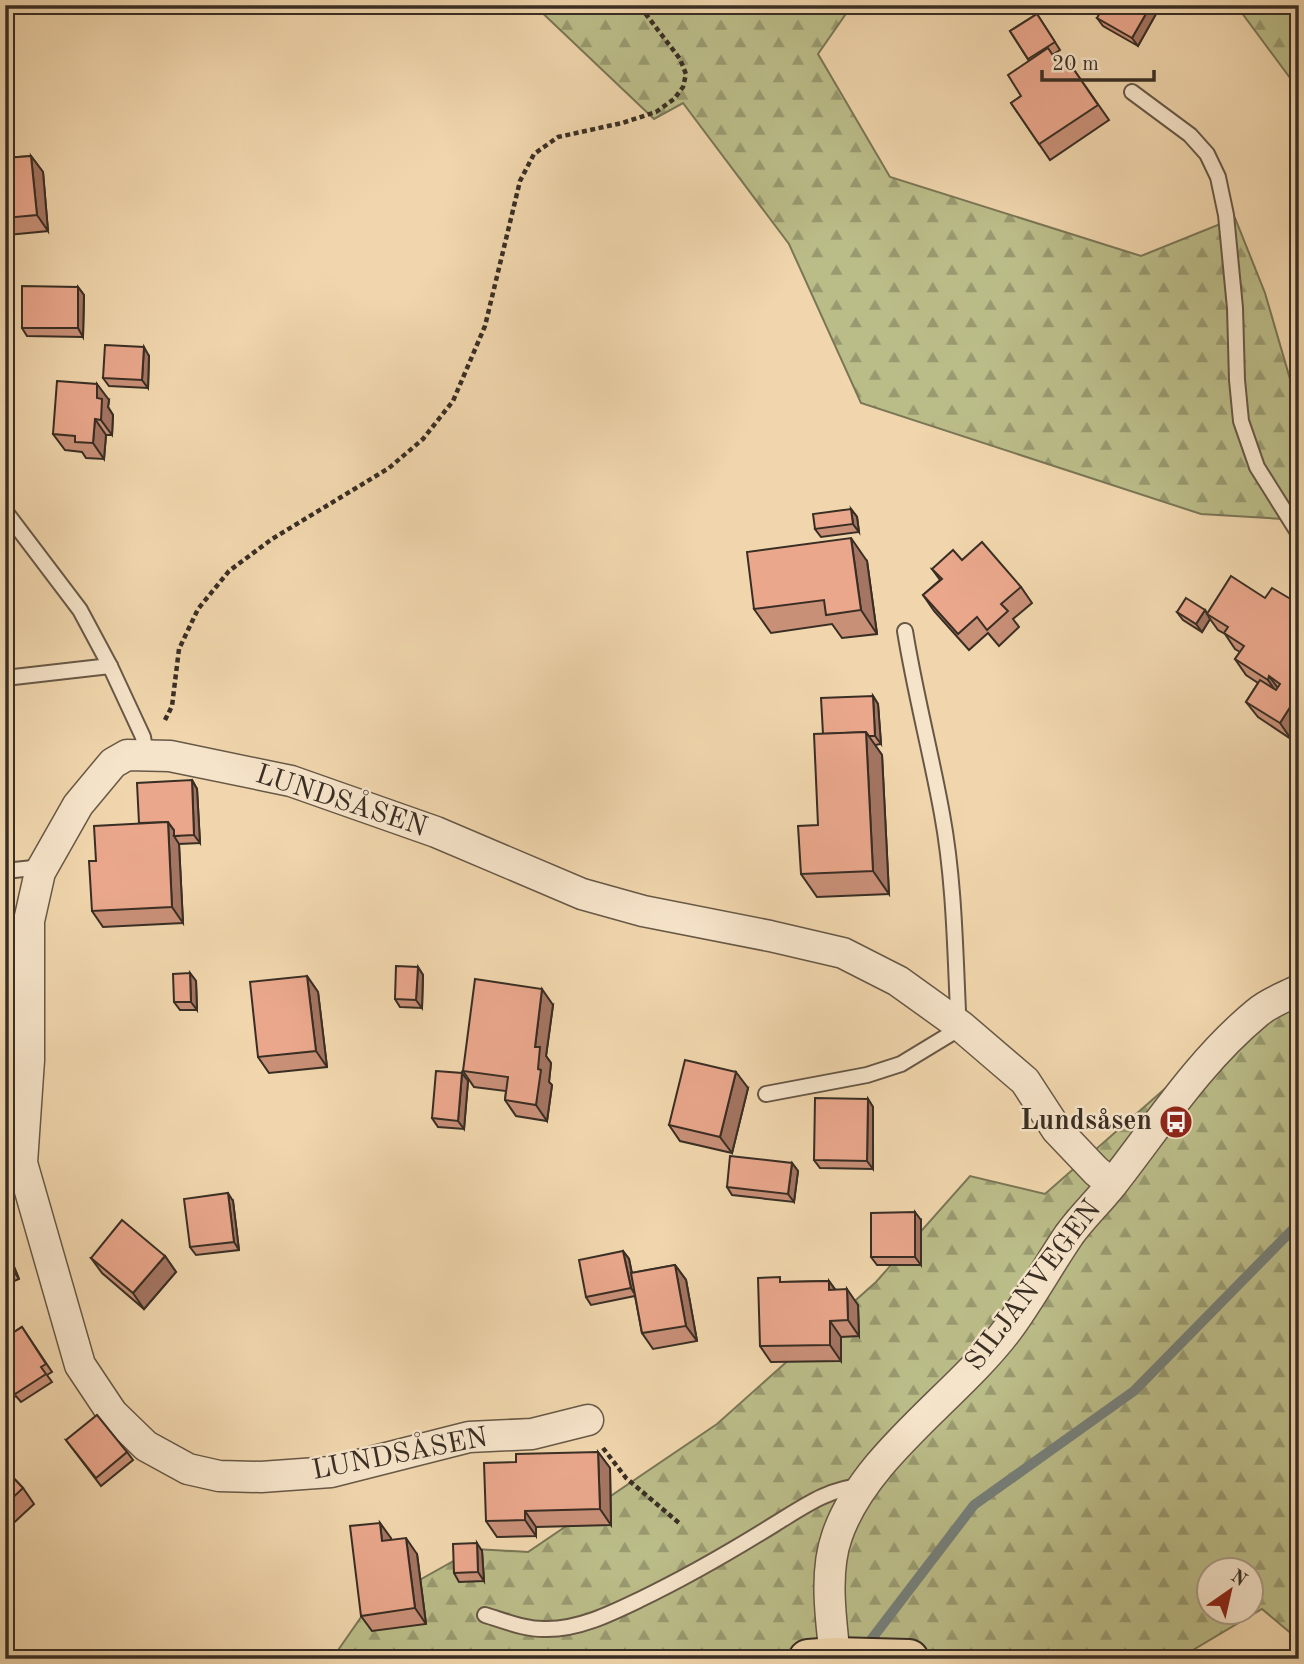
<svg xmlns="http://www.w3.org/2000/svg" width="1304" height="1664" font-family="'Old Standard TT',serif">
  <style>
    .forest { fill: url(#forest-firs); stroke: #7a7656; stroke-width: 2; fill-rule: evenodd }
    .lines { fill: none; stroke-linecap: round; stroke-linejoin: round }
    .stream { stroke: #76807b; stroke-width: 10 }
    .lane-casing { stroke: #675846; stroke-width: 18 }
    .street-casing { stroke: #675846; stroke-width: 33 }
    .primary-casing { stroke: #392e24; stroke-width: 42 }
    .path { stroke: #392e24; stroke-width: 4.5; stroke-dasharray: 5 3.5; stroke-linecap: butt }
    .lane { stroke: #f6e4ca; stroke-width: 14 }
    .street { stroke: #f6e4ca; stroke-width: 30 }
    .primary { stroke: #f1d6ad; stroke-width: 38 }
    .wall { fill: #c99078; stroke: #392e24; stroke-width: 2 }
    .shaded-wall { fill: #a47562; stroke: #392e24; stroke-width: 2 }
    .building { fill: #eaa78c; stroke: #392e24; stroke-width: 2 }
    .labels { text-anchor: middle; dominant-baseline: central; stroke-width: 5; stroke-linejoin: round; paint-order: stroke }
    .street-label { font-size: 28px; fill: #392e24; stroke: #f6e4ca }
    .poi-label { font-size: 28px; font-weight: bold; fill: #392e24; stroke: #f6e4ca; text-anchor: end }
  </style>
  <defs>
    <pattern id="forest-firs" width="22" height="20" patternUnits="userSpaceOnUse" patternTransform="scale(1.75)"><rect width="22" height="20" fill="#bbbd89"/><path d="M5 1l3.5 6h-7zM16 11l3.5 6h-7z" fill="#999a70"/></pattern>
  </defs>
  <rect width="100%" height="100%" fill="#f1d6ad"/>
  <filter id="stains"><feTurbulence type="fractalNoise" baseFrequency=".00286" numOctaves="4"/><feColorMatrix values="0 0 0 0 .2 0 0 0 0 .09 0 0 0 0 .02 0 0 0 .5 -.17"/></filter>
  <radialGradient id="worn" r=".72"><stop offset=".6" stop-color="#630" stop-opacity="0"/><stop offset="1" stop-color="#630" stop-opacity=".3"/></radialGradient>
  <g class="forest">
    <polygon points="534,5 852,5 818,54 890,177 1141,256 1235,218 1265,293 1299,410 1299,520 1201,514 861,403 789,244 683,103 654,119"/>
    <polygon points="1236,5 1299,5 1299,90"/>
    <path d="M1299 983V1640L1262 1609 1183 1656 1181 1659H325L334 1656 366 1610 475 1549 528 1552 717 1424 876 1282 970 1176 1045 1194 1217 1043ZM1210 1570H1252V1612H1210Z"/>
  </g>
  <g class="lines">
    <polyline class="stream" points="864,1649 974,1505 1134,1391 1299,1223"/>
    <defs>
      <g id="lane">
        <polyline points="1132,92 1190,135 1207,154 1218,177 1226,215 1235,308 1237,380 1241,421 1257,467 1299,534"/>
        <polyline points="5,511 80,610 110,666 143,737 146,755"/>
        <path d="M905 631C915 693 931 753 942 814 954 879 955 946 958 1011L953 1020"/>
        <polyline points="5,678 110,666"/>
        <polyline points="5,871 33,868 40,872"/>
        <polyline points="766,1094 867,1075 901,1064 962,1027"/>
        <path d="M485 1615C505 1621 526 1630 547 1629 579 1629 610 1614 639 1600 687 1577 730 1552 775 1524 803 1507 829 1488 862 1486"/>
      </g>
      <g id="street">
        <polyline points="588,1420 532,1434 469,1437 331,1472 261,1477 219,1476 188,1469 146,1446 112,1413 80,1365 22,1163 29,1060 29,921 40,872 78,805 113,763 127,755 170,756 291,781 436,832 582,894 643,911 770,936 843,953 898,981 962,1027 1025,1081 1057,1130 1096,1171 1112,1184"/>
        <path d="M835 1657C831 1620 824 1572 837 1536 864 1456 958 1396 1008 1329 1030 1299 1048 1266 1069 1235 1082 1217 1099 1201 1113 1183 1159 1124 1199 1061 1257 1013 1268 1003 1285 997 1299 990"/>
      </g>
      <polyline id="primary" points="808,1659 835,1657 909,1659"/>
    </defs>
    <use href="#lane" class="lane-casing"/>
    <use href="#street" class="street-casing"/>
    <use href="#primary" class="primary-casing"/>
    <g class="path">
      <polyline points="165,720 172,706 179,649 198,609 229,571 272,539 389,468 423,439 453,401 485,326 520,181 534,154 558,137 622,123 656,112 674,99 683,87 686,74 680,59 639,5"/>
      <polyline points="603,1448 626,1478 679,1523"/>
    </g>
    <use href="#lane" class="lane"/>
    <use href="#street" class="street"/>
    <use href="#primary" class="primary"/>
  </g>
  <g class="wall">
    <polygon points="1161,5 1138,46 1103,26 1097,18"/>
    <polygon points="1037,14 1060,50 1052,55 1062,69 1070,64 1109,120 1050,160 1011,103 1021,96 1029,61 1010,31"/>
    <polygon points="31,156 43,172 48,231 8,235 5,230 5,158"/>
    <polygon points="78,287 84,295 83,337 27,336 22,328"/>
    <polygon points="149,356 148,388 109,386 103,378"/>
    <polygon points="109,400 108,407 113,415 112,435 106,435 104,459 86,458 82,452 65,450 53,434"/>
    <polygon points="851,509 857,517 859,532 821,537 815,529"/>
    <polygon points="867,561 877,634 842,638 832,624 771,633 754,609"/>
    <polygon points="932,569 1021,587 1032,603 1013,619 1019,627 999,646 988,633 969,650 934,611 923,595 940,580"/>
    <polygon points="1265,598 1291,739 1258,717 1246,702 1258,683 1246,675 1235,659 1240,652 1235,649 1225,634 1218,630 1210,619 1202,632 1183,620 1177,612 1205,610 1207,613"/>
    <polygon points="873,696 878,704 881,744 875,745 882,755 889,894 817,897 801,874 818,825 823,734"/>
    <polygon points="192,780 197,789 200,843 179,844 183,923 103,927 92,911 96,861 139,823"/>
    <polygon points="418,967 423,975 422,1008 400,1007 395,999"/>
    <polygon points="190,973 196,981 197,1010 180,1010 174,1002"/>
    <polygon points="307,976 318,992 327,1067 269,1073 258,1057"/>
    <polygon points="553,1005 546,1056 551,1063 549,1082 552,1085 547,1121 516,1116 505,1100 506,1091 474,1087 463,1071"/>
    <polygon points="468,1081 464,1129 438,1127 432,1118"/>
    <polygon points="748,1088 732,1153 680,1141 669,1125"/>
    <polygon points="868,1099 873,1107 873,1169 820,1168 814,1160"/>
    <polygon points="792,1163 798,1171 794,1202 732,1195 727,1187"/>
    <polygon points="233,1201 239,1250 196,1255 190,1247"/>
    <polygon points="921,1220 921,1265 877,1265 871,1257"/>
    <polygon points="5,1251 10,1257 19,1279 5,1285"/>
    <polygon points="623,1251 629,1259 632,1273 675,1265 686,1280 697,1341 653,1349 642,1333 635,1296 591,1305 586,1297"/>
    <polygon points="165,1256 176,1272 144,1309 102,1273 91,1258"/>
    <polygon points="829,1281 835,1289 858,1305 859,1336 841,1337 841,1361 771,1362 760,1346 783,1282"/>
    <polygon points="22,1327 52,1372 47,1375 52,1382 21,1402 16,1396 9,1401 5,1396 5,1338"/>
    <polygon points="66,1440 127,1452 133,1460 101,1486"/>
    <polygon points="598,1452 610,1468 611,1525 536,1527 536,1536 497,1537 486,1521 516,1462"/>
    <polygon points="5,1469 23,1488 34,1504 5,1531"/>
    <polygon points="380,1523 391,1540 417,1554 426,1624 372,1631 361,1616"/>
    <polygon points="482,1551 484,1581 459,1582 454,1573"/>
  </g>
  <g class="shaded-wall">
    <polygon points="1151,5 1161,5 1138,46 1132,38"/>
    <polygon points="31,156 43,172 48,231 37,215"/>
    <polygon points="78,287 84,295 83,337 78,328"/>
    <polygon points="144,347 149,356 148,388 142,380"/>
    <polygon points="97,384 109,400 108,407 113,415 112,435 101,420 97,398"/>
    <polygon points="95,419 106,435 104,459 93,443"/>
    <polygon points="851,509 857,517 859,532 853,524"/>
    <polygon points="851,538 867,561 877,634 861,610"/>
    <polygon points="1205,610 1210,619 1202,632 1196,624"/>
    <polygon points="1269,676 1281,692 1279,696 1268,680"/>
    <polygon points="1299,693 1299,727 1291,739 1280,723"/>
    <polygon points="873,696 878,704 881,744 875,736"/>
    <polygon points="866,732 882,755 889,894 873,871"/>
    <polygon points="192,780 197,789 200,843 194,835"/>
    <polygon points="168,822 178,836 174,836 179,844 183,923 172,907"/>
    <polygon points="418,967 423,975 422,1008 416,1000"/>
    <polygon points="190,973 196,981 197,1010 191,1002"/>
    <polygon points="307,976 318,992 327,1067 316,1051"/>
    <polygon points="542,989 553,1005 546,1056 551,1063 549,1082 552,1085 547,1121 536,1105 538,1069 535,1047"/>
    <polygon points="736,1072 748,1088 732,1153 720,1137"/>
    <polygon points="462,1073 468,1081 464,1129 458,1121"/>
    <polygon points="868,1099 873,1107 873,1169 867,1161"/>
    <polygon points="792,1163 798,1171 794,1202 788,1194"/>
    <polygon points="228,1193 233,1201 239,1250 234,1242"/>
    <polygon points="915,1212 921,1220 921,1265 915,1257"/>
    <polygon points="5,1251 10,1257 19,1279 13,1270"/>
    <polygon points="623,1251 629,1259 636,1296 631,1288"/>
    <polygon points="165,1256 176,1272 144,1309 133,1293"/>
    <polygon points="675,1265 686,1280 697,1341 686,1326"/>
    <polygon points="829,1281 840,1297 829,1290"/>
    <polygon points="847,1289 858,1305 859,1336 848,1320"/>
    <polygon points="830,1321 841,1337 841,1361 830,1345"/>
    <polygon points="598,1452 610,1468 611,1525 600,1509"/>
    <polygon points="525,1511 536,1527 536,1536 525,1520"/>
    <polygon points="380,1523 391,1538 393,1557 382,1541"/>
    <polygon points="406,1538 417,1554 426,1624 415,1608"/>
    <polygon points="477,1543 482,1551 484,1581 478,1572"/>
  </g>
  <g class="building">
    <polygon points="1104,5 1151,5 1132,38 1097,18"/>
    <polygon points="1037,14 1055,42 1028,59 1010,31"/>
    <polygon points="1048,48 1062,69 1070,64 1098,105 1039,144 1011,103 1021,96 1008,75"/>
    <polygon points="31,156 37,215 5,218 5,158"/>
    <polygon points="22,286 78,287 78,328 22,328"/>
    <polygon points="105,345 144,347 142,380 103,378"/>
    <polygon points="57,381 97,384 97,398 102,399 101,420 95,419 93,443 75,442 75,436 53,434"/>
    <polygon points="851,509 853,524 815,529 813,514"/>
    <polygon points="851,538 861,610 826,615 824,600 754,609 747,552"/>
    <polygon points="982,542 1021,587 1001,604 1008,611 987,630 977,617 958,634 923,595 942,579 932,569 953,550 962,560"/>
    <polygon points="1231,576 1265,598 1272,588 1299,604 1299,630 1297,632 1299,633 1299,693 1280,723 1246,702 1260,680 1276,690 1280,684 1269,676 1268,680 1235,659 1244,646 1224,633 1228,627 1207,614"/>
    <polygon points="1186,598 1205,610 1196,624 1177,612"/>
    <polygon points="873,696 875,736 869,736 866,732 823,734 821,698"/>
    <polygon points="866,732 873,871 801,874 798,826 818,825 814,734"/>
    <polygon points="192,780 194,835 174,836 174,830 168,822 139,823 137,783"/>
    <polygon points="168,822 172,907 92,911 89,861 96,861 94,826"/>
    <polygon points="396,966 418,967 416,1000 395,999"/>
    <polygon points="190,973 191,1002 174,1002 173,974"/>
    <polygon points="307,976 316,1051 258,1057 250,982"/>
    <polygon points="475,979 542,989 535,1047 540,1047 538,1069 541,1070 536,1105 505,1100 508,1077 463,1071"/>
    <polygon points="685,1060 736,1072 720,1137 669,1125"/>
    <polygon points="436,1071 462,1073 458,1121 432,1118"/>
    <polygon points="815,1098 868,1099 867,1161 814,1160"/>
    <polygon points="730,1156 792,1163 788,1194 727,1187"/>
    <polygon points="228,1193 234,1242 190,1247 184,1199"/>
    <polygon points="915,1212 915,1257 871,1257 871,1213"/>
    <polygon points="122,1220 165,1256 133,1293 91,1258"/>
    <polygon points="623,1251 631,1288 586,1297 579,1260"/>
    <polygon points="5,1252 13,1270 5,1274"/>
    <polygon points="675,1265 686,1326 642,1333 631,1273"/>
    <polygon points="780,1277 780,1282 829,1281 829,1290 847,1289 848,1320 830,1321 830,1345 760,1346 758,1278"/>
    <polygon points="22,1327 46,1364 41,1367 46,1374 15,1394 11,1387 5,1391 5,1338"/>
    <polygon points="97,1415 127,1452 96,1478 66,1440"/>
    <polygon points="598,1452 600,1509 525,1511 525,1520 486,1521 484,1463 516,1462 516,1454"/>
    <polygon points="5,1469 23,1488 5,1505"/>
    <polygon points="380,1523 382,1541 406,1538 415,1608 361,1616 350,1526"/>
    <polygon points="477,1543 478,1572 454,1573 453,1544"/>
  </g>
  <defs>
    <symbol id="bus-disc" viewBox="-11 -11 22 22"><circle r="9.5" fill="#8f2418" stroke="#f6e4ca"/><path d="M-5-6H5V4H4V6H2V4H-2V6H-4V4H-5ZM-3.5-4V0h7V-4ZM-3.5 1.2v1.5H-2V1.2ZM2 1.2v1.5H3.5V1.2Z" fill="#fff"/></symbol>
  </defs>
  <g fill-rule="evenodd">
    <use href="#bus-disc" x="1157" y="1103" width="38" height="38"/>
  </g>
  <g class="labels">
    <g class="street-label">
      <text transform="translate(341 802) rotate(18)">LUNDSÅSEN</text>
      <text transform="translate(1034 1286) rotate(-53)">SILJANVEGEN</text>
      <text transform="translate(400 1455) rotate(-11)">LUNDSÅSEN</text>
    </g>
    <g class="poi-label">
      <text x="1152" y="1122">Lundsåsen</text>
    </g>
  </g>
  <rect width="1304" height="1664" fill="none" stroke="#f1d6ad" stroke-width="28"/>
  <rect x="7" y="7" width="1290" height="1650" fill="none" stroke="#392e24" stroke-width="3.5"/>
  <rect x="14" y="14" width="1276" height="1636" fill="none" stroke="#392e24" stroke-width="2"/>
  <g transform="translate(1230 1591) rotate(34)"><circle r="33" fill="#f6e4ca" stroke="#aa9b88" stroke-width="2"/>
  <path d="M0-5L12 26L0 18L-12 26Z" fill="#8f2418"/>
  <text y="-10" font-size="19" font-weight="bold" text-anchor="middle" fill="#392e24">N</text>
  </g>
  <path d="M1042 70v10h112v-10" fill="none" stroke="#392e24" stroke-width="3.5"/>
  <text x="1052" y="70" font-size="21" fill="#392e24" stroke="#f6e4ca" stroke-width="5" paint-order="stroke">20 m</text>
  <rect width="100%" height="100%" filter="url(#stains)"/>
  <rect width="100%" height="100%" fill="url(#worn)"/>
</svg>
